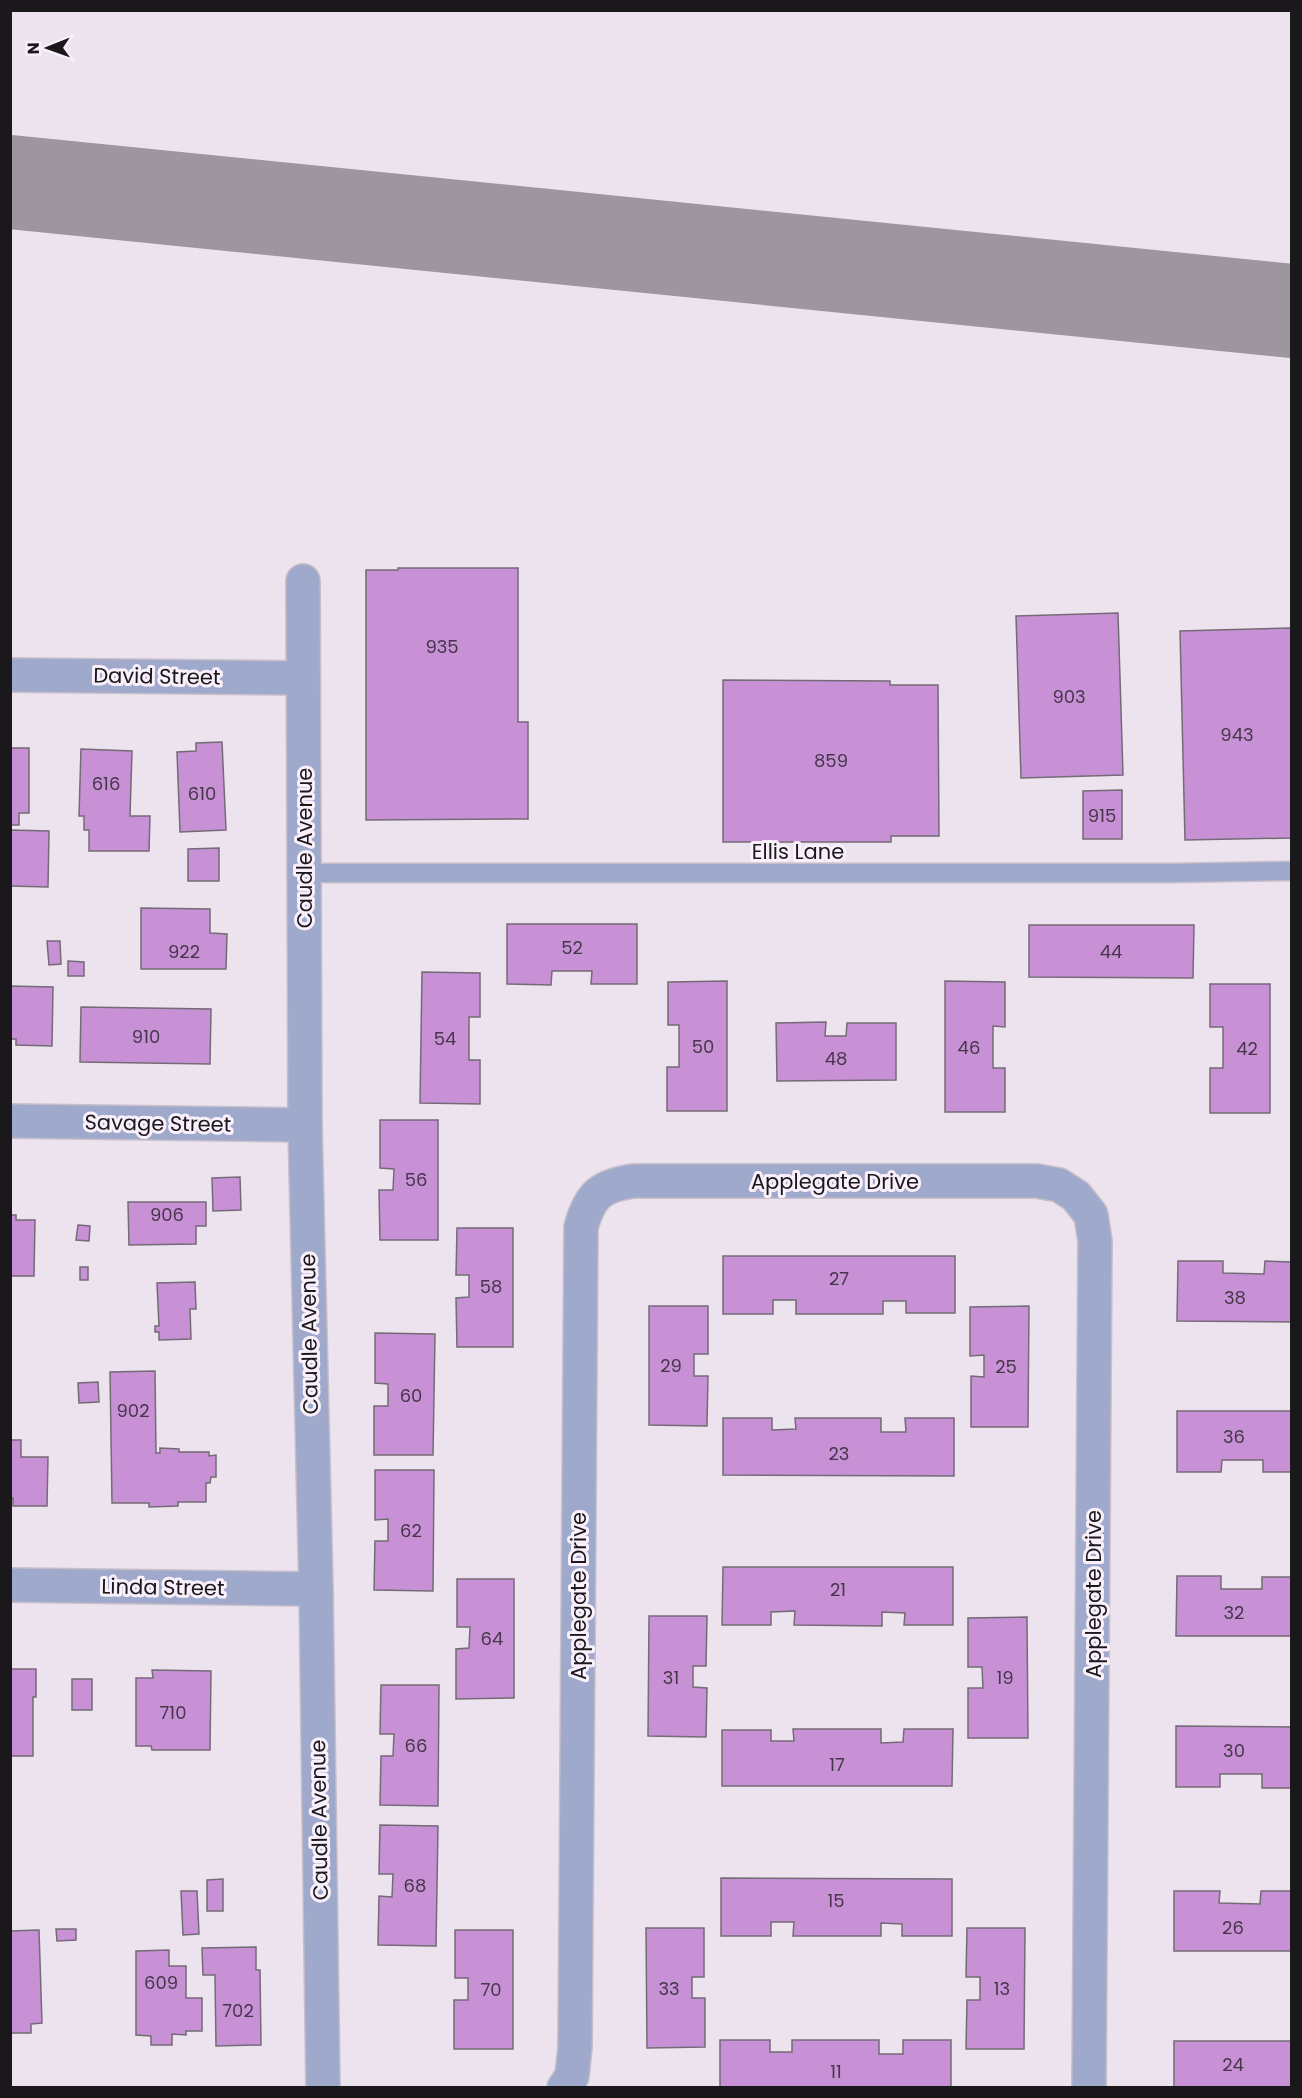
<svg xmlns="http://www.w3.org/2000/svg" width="1302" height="2098" font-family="Poppins,sans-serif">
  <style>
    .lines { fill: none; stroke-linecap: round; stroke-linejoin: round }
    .taxiway { stroke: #9d969e; stroke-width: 94 }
    .building { fill: #c891d6; stroke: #736b75; stroke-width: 1.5 }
    .service-casing { stroke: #c6bec8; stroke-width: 21 }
    .minor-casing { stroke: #c6bec8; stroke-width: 36 }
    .service { stroke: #9fa9cc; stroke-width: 18 }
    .minor { stroke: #9fa9cc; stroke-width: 33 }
    .labels { text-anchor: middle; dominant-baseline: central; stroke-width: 6; stroke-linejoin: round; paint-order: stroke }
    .number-label { font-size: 18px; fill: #46364a }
    .street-label { font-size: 21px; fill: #1b181c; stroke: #f9f0fb }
  </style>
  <rect width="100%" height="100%" fill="#ece3ee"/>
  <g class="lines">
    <polyline class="taxiway" points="10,182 1292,311"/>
  </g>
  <g class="building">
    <polygon points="398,568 518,568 518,722 528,722 528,819 366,820 366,570 398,570"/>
    <polygon points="1118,613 1123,775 1021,778 1016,616"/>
    <polygon points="1292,628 1292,838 1185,840 1180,631"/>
    <polygon points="723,680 890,681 890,685 938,685 939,836 891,836 891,842 723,842"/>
    <polygon points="222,742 226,830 180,832 177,752 196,751 196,743"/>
    <polygon points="10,748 29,748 29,813 19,813 19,825 10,825"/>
    <polygon points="81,749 132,751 130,816 150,816 149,851 89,851 89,830 84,830 84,816 79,816"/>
    <polygon points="1122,790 1122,839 1083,839 1083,791"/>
    <polygon points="10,830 49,831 48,887 10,886"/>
    <polygon points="219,848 219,881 188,881 188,849"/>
    <polygon points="141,908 210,909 210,933 227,934 226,969 141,969"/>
    <polygon points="507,924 637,924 637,984 591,984 592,971 552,971 551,985 507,984"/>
    <polygon points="1029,925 1194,925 1193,978 1029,977"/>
    <polygon points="47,941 60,941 61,964 49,965"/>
    <polygon points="68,961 84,962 84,976 68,976"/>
    <polygon points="422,972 480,973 480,1017 469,1017 469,1060 480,1060 480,1104 420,1103"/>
    <polygon points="727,981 727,1111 667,1111 667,1067 679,1067 679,1025 668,1025 668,982"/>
    <polygon points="945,981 1005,982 1005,1027 993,1026 993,1068 1005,1068 1005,1112 945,1112"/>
    <polygon points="1210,984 1270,984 1270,1113 1210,1113 1210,1068 1223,1068 1223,1027 1210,1027"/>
    <polygon points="10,986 53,987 52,1046 16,1045 16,1039 10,1039"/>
    <polygon points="81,1007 211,1009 210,1064 80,1062"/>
    <polygon points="826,1022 825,1036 846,1036 847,1023 896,1023 896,1080 777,1081 776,1023"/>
    <polygon points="380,1120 438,1120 438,1240 380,1240 379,1190 393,1190 394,1169 380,1168"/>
    <polygon points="240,1177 241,1210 213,1211 212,1178"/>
    <polygon points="128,1202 206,1202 206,1226 196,1226 196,1244 129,1245"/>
    <polygon points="10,1215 16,1215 16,1220 35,1220 34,1276 10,1276"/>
    <polygon points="78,1225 90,1226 89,1241 76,1240"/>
    <polygon points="457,1228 513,1228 513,1347 457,1347 456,1298 469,1297 469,1275 456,1275"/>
    <polygon points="723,1256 955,1256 955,1313 906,1313 906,1301 883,1301 883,1314 796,1314 796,1300 773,1300 773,1314 723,1314"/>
    <polygon points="1178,1261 1223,1261 1223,1273 1264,1274 1265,1261 1292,1262 1292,1322 1177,1321"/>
    <rect x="80" y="1267" width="8" height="13"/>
    <polygon points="195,1282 196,1309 190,1309 191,1339 159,1340 159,1332 155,1332 155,1326 159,1326 157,1283"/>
    <polygon points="649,1306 708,1306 708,1354 694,1354 694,1376 708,1376 707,1426 649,1425"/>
    <polygon points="1029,1306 1028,1427 971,1427 971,1376 984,1377 984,1355 970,1356 970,1307"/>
    <polygon points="375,1333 435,1334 433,1455 374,1455 374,1406 388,1406 388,1384 375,1383"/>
    <polygon points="155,1371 156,1453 160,1453 160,1448 179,1449 179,1452 209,1452 209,1456 216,1455 216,1477 211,1477 210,1483 206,1483 206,1502 178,1502 178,1506 149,1507 149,1503 112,1503 110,1372"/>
    <polygon points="98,1382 99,1402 79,1403 78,1383"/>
    <polygon points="1177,1411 1292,1411 1292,1472 1263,1472 1263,1460 1222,1460 1221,1472 1177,1472"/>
    <polygon points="723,1418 772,1418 772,1430 796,1429 795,1418 881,1418 881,1432 906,1432 905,1418 954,1418 954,1476 723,1475"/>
    <polygon points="10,1440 21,1440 21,1457 48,1457 47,1506 13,1506 13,1498 10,1498"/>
    <polygon points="375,1470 434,1470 433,1591 374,1590 375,1541 388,1541 388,1519 375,1520"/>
    <polygon points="723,1567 953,1567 953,1625 904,1625 905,1613 882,1612 882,1626 794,1625 795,1611 771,1612 771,1625 722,1625"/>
    <polygon points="1177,1576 1221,1576 1221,1589 1262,1589 1262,1577 1292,1577 1292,1636 1176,1636"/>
    <polygon points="457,1579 514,1579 514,1698 456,1699 456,1649 469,1648 470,1627 457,1627"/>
    <polygon points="649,1616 707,1616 706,1666 693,1666 693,1687 707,1688 706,1737 648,1736"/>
    <polygon points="1027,1617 1028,1738 968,1738 968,1688 983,1688 982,1667 968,1667 968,1618"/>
    <polygon points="10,1669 36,1669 36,1697 33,1697 33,1756 10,1756"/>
    <polygon points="152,1670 211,1671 210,1750 152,1750 151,1746 136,1746 136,1678 153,1678"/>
    <rect x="72" y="1679" width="20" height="31"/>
    <polygon points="381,1685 439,1685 438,1806 380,1805 381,1756 393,1756 394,1734 380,1734"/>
    <polygon points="1176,1726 1292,1727 1292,1788 1262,1788 1262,1774 1220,1774 1220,1787 1176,1787"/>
    <polygon points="793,1729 881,1729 881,1743 903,1742 904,1729 953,1729 952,1786 722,1786 722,1730 771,1730 771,1741 794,1741"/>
    <polygon points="380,1825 438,1826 436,1946 378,1945 379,1896 392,1897 393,1874 379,1874"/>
    <polygon points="721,1878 952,1879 952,1936 902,1936 902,1924 881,1923 881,1936 793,1936 794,1922 771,1922 771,1936 721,1936"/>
    <polygon points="223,1879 223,1911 207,1911 207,1880"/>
    <polygon points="181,1891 197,1891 199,1934 183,1935"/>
    <polygon points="1174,1891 1220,1891 1219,1903 1260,1904 1261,1891 1292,1891 1292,1951 1174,1951"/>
    <polygon points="646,1928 704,1928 704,1977 692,1977 692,1998 705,1998 705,2047 647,2048"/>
    <polygon points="967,1928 1025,1928 1024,2049 966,2049 967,2000 980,2000 980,1977 966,1977"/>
    <polygon points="56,1929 76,1929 76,1940 57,1941"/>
    <polygon points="39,1930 42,2023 31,2024 31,2033 10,2033 10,1931"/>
    <polygon points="455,1930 513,1930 513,2049 454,2049 454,2000 468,2000 468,1978 455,1978"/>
    <polygon points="256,1947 256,1970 260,1970 261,2045 216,2046 215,1975 203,1975 202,1948"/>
    <polygon points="169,1950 169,1966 186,1966 186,1998 202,1998 202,2031 186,2031 186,2035 172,2034 172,2045 151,2045 151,2036 136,2035 136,1951"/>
    <polygon points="720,2040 770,2040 770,2052 792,2052 792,2040 879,2040 879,2054 903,2054 903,2040 951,2040 951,2088 720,2088"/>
    <rect x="1174" y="2041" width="118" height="47"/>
  </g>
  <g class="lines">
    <defs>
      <polyline id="service" points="304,873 1171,873 1292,871"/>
      <g id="minor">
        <polyline points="303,581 305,1125 316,1589 323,2088"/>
        <polyline points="10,675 303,678"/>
        <polyline points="10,1121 305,1125"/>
        <polyline points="10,1585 316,1589"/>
        <path d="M564 2088 572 2076 575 2047 581 1227C590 1195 600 1186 633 1181H1037L1059 1185 1076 1196 1091 1215 1095 1241 1089 2088"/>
      </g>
    </defs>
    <use href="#service" class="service-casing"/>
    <use href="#minor" class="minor-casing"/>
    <use href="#service" class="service"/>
    <use href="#minor" class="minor"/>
  </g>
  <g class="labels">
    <g class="number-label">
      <text x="442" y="646">935</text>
      <text x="1069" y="696">903</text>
      <text x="1237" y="734">943</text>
      <text x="831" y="760">859</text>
      <text x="106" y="783">616</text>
      <text x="202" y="793">610</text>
      <text x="1102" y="815">915</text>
      <text x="572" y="947">52</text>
      <text x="184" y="951">922</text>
      <text x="1111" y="951">44</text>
      <text x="146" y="1036">910</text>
      <text x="445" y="1038">54</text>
      <text x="703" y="1046">50</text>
      <text x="969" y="1047">46</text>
      <text x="1247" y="1048">42</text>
      <text x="836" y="1058">48</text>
      <text x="416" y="1179">56</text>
      <text x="167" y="1214">906</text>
      <text x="839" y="1278">27</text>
      <text x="491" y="1286">58</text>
      <text x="1235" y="1297">38</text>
      <text x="671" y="1365">29</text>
      <text x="1006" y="1366">25</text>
      <text x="411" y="1395">60</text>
      <text x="133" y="1410">902</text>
      <text x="1234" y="1436">36</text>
      <text x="839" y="1453">23</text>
      <text x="411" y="1530">62</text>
      <text x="838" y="1589">21</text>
      <text x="1234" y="1612">32</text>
      <text x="492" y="1638">64</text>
      <text x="671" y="1677">31</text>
      <text x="1005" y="1677">19</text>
      <text x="173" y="1712">710</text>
      <text x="416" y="1745">66</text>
      <text x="1234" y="1750">30</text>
      <text x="837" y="1764">17</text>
      <text x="415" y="1885">68</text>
      <text x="836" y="1900">15</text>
      <text x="1233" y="1927">26</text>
      <text x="161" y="1982">609</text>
      <text x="669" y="1988">33</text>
      <text x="1002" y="1988">13</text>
      <text x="491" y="1989">70</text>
      <text x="238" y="2010">702</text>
      <text x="1233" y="2064">24</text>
      <text x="836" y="2071">11</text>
    </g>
    <g class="street-label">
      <text transform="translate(157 676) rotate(1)">David Street</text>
      <text transform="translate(304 848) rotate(-90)">Caudle Avenue</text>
      <text x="798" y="851">Ellis Lane</text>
      <text transform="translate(158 1123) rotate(1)">Savage Street</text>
      <text x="835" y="1181">Applegate Drive</text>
      <text transform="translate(309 1334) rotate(-91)">Caudle Avenue</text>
      <text transform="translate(163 1587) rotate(1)">Linda Street</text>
      <text transform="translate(1093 1594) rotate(-90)">Applegate Drive</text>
      <text transform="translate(578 1596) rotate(-90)">Applegate Drive</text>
      <text transform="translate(319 1820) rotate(-91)">Caudle Avenue</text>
    </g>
  </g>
  <rect width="1302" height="2098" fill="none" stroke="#1b181c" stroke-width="24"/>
  <g transform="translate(48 48) rotate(269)" stroke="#f9f0fb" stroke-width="4.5" paint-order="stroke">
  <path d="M0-4.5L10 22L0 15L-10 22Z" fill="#1b181c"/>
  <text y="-9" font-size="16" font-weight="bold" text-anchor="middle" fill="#1b181c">N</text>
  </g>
</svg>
